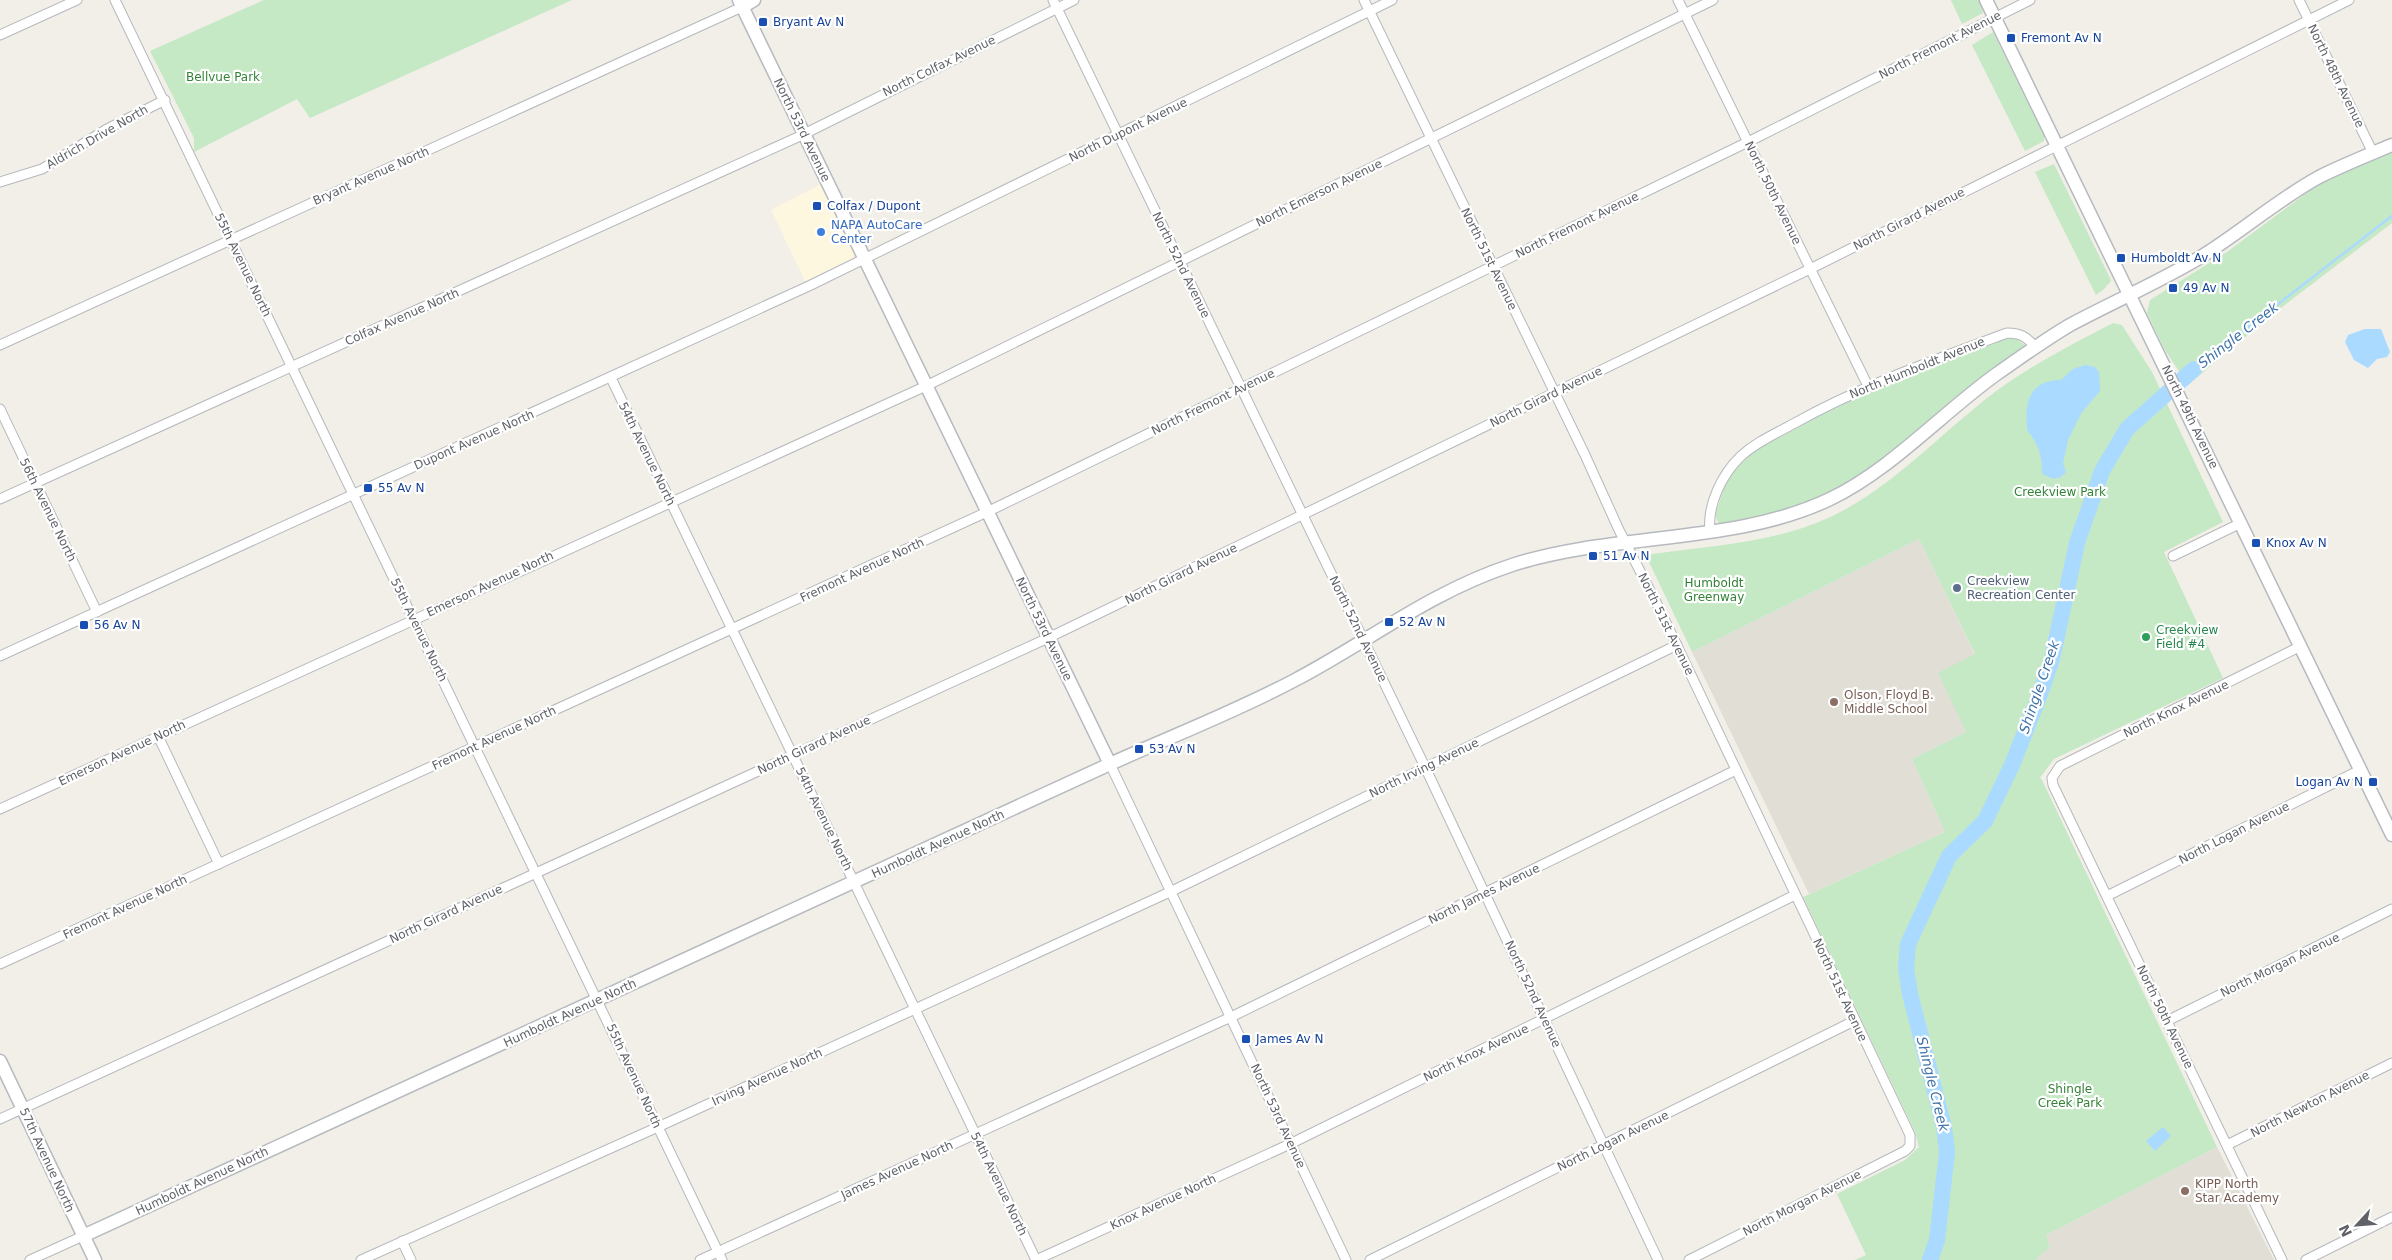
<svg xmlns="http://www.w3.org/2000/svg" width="2392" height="1260" font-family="'DejaVu Sans',sans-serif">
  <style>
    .commercial { fill: #fef7e0 }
    .education { fill: #e1ded6 }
    .green { fill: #c5e8c5 }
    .water { fill: #aadaff }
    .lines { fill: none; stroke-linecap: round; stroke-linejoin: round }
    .stream { stroke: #aadaff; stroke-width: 2.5 }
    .river { stroke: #aadaff; stroke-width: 16 }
    .street-casing { stroke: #b5b8bc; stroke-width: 11 }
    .secondary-casing { stroke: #b6babf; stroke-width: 15 }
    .street { stroke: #fff; stroke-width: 9 }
    .secondary { stroke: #fff; stroke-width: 12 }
    .transit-dot { fill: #1a4fb4; stroke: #fff; stroke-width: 2 }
    .shop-dot { fill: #3f7fe0; stroke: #fff; stroke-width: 2 }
    .service-dot { fill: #5c6f8a; stroke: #fff; stroke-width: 2 }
    .leisure-dot { fill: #2e9e5b; stroke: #fff; stroke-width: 2 }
    .education-dot { fill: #8d6e63; stroke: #fff; stroke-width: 2 }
    .labels { text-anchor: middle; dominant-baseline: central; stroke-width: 4.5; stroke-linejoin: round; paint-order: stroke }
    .transit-label { font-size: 12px; fill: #164399; stroke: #fff; text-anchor: start }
    .street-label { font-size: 12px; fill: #5f6368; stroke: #fff }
    .park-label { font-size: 12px; fill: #348238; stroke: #fff }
    .shop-label { font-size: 12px; fill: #366cbe; stroke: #fff; text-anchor: start }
    .service-label { font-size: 12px; fill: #4e5e75; stroke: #fff; text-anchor: start }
    .leisure-label { font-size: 12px; fill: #27864d; stroke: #fff; text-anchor: start }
    .education-label { font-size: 12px; fill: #785e54; stroke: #fff; text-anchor: start }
    .water-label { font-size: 14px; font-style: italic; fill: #4174aa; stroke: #fff }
  </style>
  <rect width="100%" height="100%" fill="#f1efe8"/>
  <polygon class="commercial" points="823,183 854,248 855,254 851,259 805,281 771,210"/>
  <g class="education">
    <polygon points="1919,539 1975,655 1939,673 1966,732 1912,759 1945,832 1809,894 1692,652"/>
    <polygon points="2217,1147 2274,1260 2035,1260 2050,1247 2046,1235"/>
  </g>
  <g class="green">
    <polygon points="264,0 572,0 310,118 297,99 194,152 194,138 150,51"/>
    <polygon points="1951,0 1979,0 1983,13 1962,24"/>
    <polygon points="1993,32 2044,136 2044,141 2025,151 1972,45"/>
    <polygon points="2392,152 2392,223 2269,317 2188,385 2165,350 2147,313 2150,300 2227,252 2312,189 2338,175"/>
    <polygon points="2054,164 2110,278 2111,281 2103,290 2096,295 2035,172"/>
    <path d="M2113 323 2122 325 2152 372 2223 522 2164 552 2223 678 2054 759 2039 779 2041 778 2217 1147 2046 1235 2050 1247 2035 1260H1855L1866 1255 1837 1194 1905 1160 1919 1147 1915 1132 1803 897 1945 832 1912 759 1966 732 1938 673 1975 654 1919 539 1692 652 1649 562V557L1652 554C1709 546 1772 543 1826 519 1891 490 1939 434 1995 392 2032 365 2072 344 2113 323Z"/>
    <path d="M2003 337H2014L2026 346C2002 365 1976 381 1952 400 1926 422 1900 450 1871 469 1823 502 1777 516 1719 524L1715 515 1728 477 1753 452 1836 406Z"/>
  </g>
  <g class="water">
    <polygon points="2365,329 2381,329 2390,352 2387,357 2377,359 2368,368 2354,360 2345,342 2348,335"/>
    <path d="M2085 365 2095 367 2099 372 2100 391 2082 412 2068 440 2063 464 2066 472 2061 477 2053 479 2042 474C2042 455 2039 445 2027 430 2025 402 2028 381 2061 380L2073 369Z"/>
    <polygon points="2163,1127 2171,1136 2155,1151 2146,1141"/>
  </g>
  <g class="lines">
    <polyline class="stream" points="2194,369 2392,216"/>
    <polyline class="river" points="1930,1260 1937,1240 1947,1152 1944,1127 1910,994 1906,968 1908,944 1949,856 1985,821 2012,765 2039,697 2052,659 2077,543 2102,471 2127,429 2194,369"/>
    <defs>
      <g id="street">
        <polyline points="115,0 722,1260"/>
        <polyline points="1053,0 1425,767 1658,1260"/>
        <polyline points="1364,0 1585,455 1619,530 1661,612 1910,1135 1910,1146 1905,1151 1689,1260"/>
        <polyline points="1678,0 1868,386"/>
        <polyline points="2299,0 2373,153"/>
        <polyline points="0,35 77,0"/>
        <polyline points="0,182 42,169 107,129 165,100"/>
        <polyline points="0,345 742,7"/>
        <polyline points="611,378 1036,1260"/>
        <polyline points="0,409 97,612"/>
        <polyline points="0,499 798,137 1074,0"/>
        <path d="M1710 531C1707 505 1722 474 1741 456 1756 442 1775 434 1793 424 1861 386 1934 360 2007 333 2021 333 2027 337 2036 348"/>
        <polyline points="2173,556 2241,523"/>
        <polyline points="0,656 811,285 1392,0"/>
        <polyline points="158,736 219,864"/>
        <polyline points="1110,764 1346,1260"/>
        <polyline points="0,809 926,386 1713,0"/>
        <polyline points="2107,896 2360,770"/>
        <polyline points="0,964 987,512 1754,139 2030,0"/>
        <polyline points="2167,1021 2392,909"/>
        <polyline points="0,1119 1048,638 1810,269 2349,0"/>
        <polyline points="2227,1145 2392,1063"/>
        <polyline points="402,1241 411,1260"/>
        <polyline points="30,1260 83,1236"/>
        <polyline points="361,1260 658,1127 1172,891 1677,645"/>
        <polyline points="700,1260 1231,1017 1736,770"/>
        <polyline points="1036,1260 1290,1144 1795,895"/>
        <polyline points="1370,1260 1854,1021"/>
        <polyline points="2282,1260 2053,785 2052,778 2060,766 2301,646"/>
        <polyline points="2306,1260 2392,1217"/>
      </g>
      <g id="secondary">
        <polyline points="739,0 1110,764"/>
        <polyline points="1986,0 2392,835"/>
        <polyline points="742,7 754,0"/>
        <polyline points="0,1061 95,1260"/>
        <path d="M83 1236 1110 764C1172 736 1235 712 1295 680 1369 641 1430 592 1512 565 1614 532 1734 545 1830 499 1891 470 1943 412 1998 373 2021 357 2046 339 2070 325 2113 302 2157 283 2199 258 2240 233 2277 200 2319 177 2343 165 2368 155 2392 145"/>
      </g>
    </defs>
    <use href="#street" class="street-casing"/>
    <use href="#secondary" class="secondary-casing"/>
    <use href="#street" class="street"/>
    <use href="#secondary" class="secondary"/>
  </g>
  <g class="transit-dot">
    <rect x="758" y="17" width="10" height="10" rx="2.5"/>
    <rect x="2006" y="33" width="10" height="10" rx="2.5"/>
    <rect x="812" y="201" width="10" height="10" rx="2.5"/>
    <rect x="2116" y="253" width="10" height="10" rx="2.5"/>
    <rect x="2168" y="283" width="10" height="10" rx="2.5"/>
    <rect x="363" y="483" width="10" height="10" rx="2.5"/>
    <rect x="2251" y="538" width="10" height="10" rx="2.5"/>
    <rect x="1588" y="551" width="10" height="10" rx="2.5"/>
    <rect x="1384" y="617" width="10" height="10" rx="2.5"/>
    <rect x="79" y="620" width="10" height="10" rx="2.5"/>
    <rect x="1134" y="744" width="10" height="10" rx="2.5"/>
    <rect x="2368" y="777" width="10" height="10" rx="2.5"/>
    <rect x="1241" y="1034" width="10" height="10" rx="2.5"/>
  </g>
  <circle class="shop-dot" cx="821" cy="232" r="5"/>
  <circle class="service-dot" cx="1957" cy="588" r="5"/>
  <circle class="leisure-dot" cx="2146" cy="637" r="5"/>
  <g class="education-dot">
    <circle cx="1834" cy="702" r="5"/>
    <circle cx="2185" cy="1191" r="5"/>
  </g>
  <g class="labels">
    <g class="transit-label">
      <text x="773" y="22">Bryant Av N</text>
      <text x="2021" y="38">Fremont Av N</text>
      <text x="827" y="206">Colfax / Dupont</text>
      <text x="2131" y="258">Humboldt Av N</text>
      <text x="2183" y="288">49 Av N</text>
      <text x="378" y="488">55 Av N</text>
      <text x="2266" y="543">Knox Av N</text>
      <text x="1603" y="556">51 Av N</text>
      <text x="1399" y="622">52 Av N</text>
      <text x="94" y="625">56 Av N</text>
      <text x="1149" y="749">53 Av N</text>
      <text x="2363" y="782" text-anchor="end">Logan Av N</text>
      <text x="1256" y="1039">James Av N</text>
    </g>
    <g class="street-label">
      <text transform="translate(1940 45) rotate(-27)">North Fremont Avenue</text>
      <text transform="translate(939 66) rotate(-26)">North Colfax Avenue</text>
      <text transform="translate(2336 76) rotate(64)">North 48th Avenue</text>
      <text transform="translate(802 130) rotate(64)">North 53rd Avenue</text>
      <text transform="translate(1128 130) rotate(-26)">North Dupont Avenue</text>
      <text transform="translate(97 137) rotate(-30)">Aldrich Drive North</text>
      <text transform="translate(371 176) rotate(-24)">Bryant Avenue North</text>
      <text transform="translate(1319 193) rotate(-26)">North Emerson Avenue</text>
      <text transform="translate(1773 193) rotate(64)">North 50th Avenue</text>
      <text transform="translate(1909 219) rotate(-27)">North Girard Avenue</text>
      <text transform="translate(1577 225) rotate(-26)">North Fremont Avenue</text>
      <text transform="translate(1489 259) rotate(64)">North 51st Avenue</text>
      <text transform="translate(243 265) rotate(64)">55th Avenue North</text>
      <text transform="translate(1181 265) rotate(64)">North 52nd Avenue</text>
      <text transform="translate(402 317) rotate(-24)">Colfax Avenue North</text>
      <text transform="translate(1917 368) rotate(-22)">North Humboldt Avenue</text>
      <text transform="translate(1546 397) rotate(-26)">North Girard Avenue</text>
      <text transform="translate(1213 402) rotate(-26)">North Fremont Avenue</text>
      <text transform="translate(2190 417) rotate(64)">North 49th Avenue</text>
      <text transform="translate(474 440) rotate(-24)">Dupont Avenue North</text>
      <text transform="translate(647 454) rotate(64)">54th Avenue North</text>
      <text transform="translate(48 510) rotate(64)">56th Avenue North</text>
      <text transform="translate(862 570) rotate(-25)">Fremont Avenue North</text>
      <text transform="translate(1181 574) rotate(-26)">North Girard Avenue</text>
      <text transform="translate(490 584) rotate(-25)">Emerson Avenue North</text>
      <text transform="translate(1666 624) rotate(64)">North 51st Avenue</text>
      <text transform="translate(1044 629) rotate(64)">North 53rd Avenue</text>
      <text transform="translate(1358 629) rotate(64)">North 52nd Avenue</text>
      <text transform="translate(419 630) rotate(64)">55th Avenue North</text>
      <text transform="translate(2176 709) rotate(-26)">North Knox Avenue</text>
      <text transform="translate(494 738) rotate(-25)">Fremont Avenue North</text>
      <text transform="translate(814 745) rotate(-25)">North Girard Avenue</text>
      <text transform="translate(122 753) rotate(-25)">Emerson Avenue North</text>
      <text transform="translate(1424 768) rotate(-26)">North Irving Avenue</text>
      <text transform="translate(824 819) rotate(64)">54th Avenue North</text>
      <text transform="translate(2234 833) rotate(-27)">North Logan Avenue</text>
      <text transform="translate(938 844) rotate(-25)">Humboldt Avenue North</text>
      <text transform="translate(1484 894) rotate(-26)">North James Avenue</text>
      <text transform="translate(125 907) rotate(-25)">Fremont Avenue North</text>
      <text transform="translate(446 914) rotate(-25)">North Girard Avenue</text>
      <text transform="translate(2280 965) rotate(-26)">North Morgan Avenue</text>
      <text transform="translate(1840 990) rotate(65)">North 51st Avenue</text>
      <text transform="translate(1533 994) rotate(65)">North 52nd Avenue</text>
      <text transform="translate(570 1013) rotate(-25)">Humboldt Avenue North</text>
      <text transform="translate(2165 1017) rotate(64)">North 50th Avenue</text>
      <text transform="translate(1476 1053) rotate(-26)">North Knox Avenue</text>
      <text transform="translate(634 1076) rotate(65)">55th Avenue North</text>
      <text transform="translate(767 1077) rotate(-25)">Irving Avenue North</text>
      <text transform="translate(2310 1104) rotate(-27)">North Newton Avenue</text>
      <text transform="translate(1278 1116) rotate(65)">North 53rd Avenue</text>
      <text transform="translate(1613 1141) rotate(-26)">North Logan Avenue</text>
      <text transform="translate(47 1160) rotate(65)">57th Avenue North</text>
      <text transform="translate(897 1170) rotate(-25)">James Avenue North</text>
      <text transform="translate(202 1181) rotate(-25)">Humboldt Avenue North</text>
      <text transform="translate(999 1184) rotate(64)">54th Avenue North</text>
      <text transform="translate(1163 1202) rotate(-25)">Knox Avenue North</text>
      <text transform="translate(1802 1203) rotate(-27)">North Morgan Avenue</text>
    </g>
    <g class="park-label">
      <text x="223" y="77">Bellvue Park</text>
      <text x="2060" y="492">Creekview Park</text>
      <text x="1714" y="583">Humboldt<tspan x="1714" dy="14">Greenway</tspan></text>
      <text x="2070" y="1089">Shingle<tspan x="2070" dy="14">Creek Park</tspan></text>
    </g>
    <g class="shop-label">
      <text x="831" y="225">NAPA AutoCare<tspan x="831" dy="14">Center</tspan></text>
    </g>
    <g class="service-label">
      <text x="1967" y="581">Creekview<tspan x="1967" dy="14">Recreation Center</tspan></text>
    </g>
    <g class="leisure-label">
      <text x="2156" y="630">Creekview<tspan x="2156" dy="14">Field #4</tspan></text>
    </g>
    <g class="education-label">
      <text x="1844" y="695">Olson, Floyd B.<tspan x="1844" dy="14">Middle School</tspan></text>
      <text x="2195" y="1184">KIPP North<tspan x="2195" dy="14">Star Academy</tspan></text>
    </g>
    <g class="water-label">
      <text transform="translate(2238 335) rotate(-38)">Shingle Creek</text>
      <text transform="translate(2039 687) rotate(-71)">Shingle Creek</text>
      <text transform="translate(1933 1084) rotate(76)">Shingle Creek</text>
    </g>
  </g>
  <g transform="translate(2357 1225) rotate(244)" stroke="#ffffff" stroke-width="4" paint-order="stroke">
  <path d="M0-4L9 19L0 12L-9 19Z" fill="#5f6368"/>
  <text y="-8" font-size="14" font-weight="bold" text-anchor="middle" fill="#5f6368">N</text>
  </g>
</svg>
